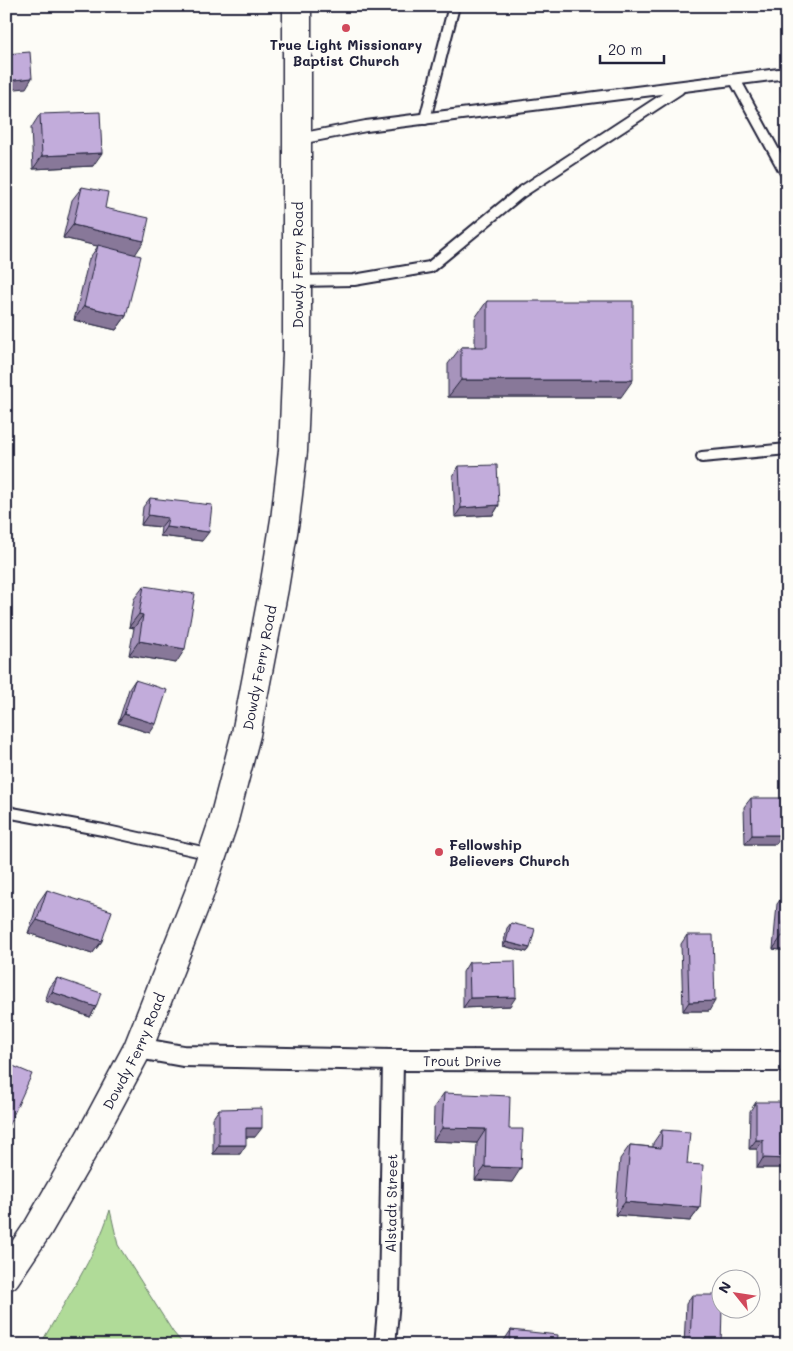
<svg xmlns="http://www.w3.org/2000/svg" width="793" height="1351" font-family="Mali,sans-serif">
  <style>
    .green { fill: #b0db98; stroke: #697e6a }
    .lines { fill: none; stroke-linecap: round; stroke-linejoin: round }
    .lane-casing { stroke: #22223b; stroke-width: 14 }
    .street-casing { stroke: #22223b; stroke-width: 24 }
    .secondary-casing { stroke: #22223b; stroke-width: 31 }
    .lane { stroke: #fdfcf7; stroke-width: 10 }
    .street { stroke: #fdfcf7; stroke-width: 20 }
    .secondary { stroke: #fdfcf7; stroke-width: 28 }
    .wall { fill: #a794bc; stroke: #22223b }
    .shaded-wall { fill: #887899; stroke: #22223b }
    .building { fill: #c2acdb; stroke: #22223b }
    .poi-dot { fill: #d1495b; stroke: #fdfcf7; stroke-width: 2 }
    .labels { text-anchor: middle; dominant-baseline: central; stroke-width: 5; stroke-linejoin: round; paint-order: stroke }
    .poi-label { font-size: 14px; font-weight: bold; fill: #22223b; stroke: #fdfcf7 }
    .street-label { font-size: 14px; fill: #22223b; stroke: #fdfcf7 }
  </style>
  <rect width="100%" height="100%" fill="#fdfcf7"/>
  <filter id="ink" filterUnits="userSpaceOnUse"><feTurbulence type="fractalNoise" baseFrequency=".02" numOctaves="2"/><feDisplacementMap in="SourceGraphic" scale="10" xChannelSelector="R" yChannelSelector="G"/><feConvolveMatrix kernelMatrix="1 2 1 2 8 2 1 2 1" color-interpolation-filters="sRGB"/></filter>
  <g filter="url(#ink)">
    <path class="green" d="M110 1210 118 1245 173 1332 184 1345H40C65 1301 95 1258 110 1210Z"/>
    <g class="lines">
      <defs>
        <g id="lane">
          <polyline points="735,80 787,175"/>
          <polyline points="425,119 454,6"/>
          <polyline points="299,139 366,126 787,73"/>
          <polyline points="297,281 354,280 430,267 520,193 679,89"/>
          <polyline points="702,457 787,449"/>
          <polyline points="6,809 12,813 103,830 211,854"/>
        </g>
        <g id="street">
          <path id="s1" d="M138 1048 183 1056 393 1060 787 1061"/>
          <path id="s2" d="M385 1345 389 1300 393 1060"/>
        </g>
        <g id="secondary">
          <path id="s3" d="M6 1276 38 1228 90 1138 138 1048 199 894 223 823 246 734 274 588 285 520 293 451 297 353V6"/>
        </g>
      </defs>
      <use href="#lane" class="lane-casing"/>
      <use href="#street" class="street-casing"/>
      <use href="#secondary" class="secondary-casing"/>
      <use href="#lane" class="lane"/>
      <use href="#street" class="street"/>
      <use href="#secondary" class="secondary"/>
    </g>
    <g class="wall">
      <polygon points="40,114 93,166 33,169 31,128"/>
      <polygon points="82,187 105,208 135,254 126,316 116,330 74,320 89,259 98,246 63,238 72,200"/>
      <polygon points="487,301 621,397 448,397 448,364 461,347 475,347 475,318"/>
      <polygon points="459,466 499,505 493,515 455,517 453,476"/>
      <polygon points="150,498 202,541 160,536 161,527 141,525 143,507"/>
      <polygon points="144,586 176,663 129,655 134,628 129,627 134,599"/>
      <polygon points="135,680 150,733 118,723 129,689"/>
      <polygon points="751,798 782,835 776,844 745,844 744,807"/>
      <polygon points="47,890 102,941 92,954 28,933 38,903"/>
      <polygon points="787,891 787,951 773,949 777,904"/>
      <polygon points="511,923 530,948 527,952 503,946 507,928"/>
      <polygon points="687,935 709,1011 683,1011 681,944"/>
      <polygon points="469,962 510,1006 463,1008 463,972"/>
      <polygon points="57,978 96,1007 90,1017 45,1001 50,987"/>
      <polygon points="444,1093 509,1129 512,1182 475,1180 477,1143 433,1141 434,1107"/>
      <polygon points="756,1102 787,1168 757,1168 757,1149 749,1149 750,1111"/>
      <polygon points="219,1109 255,1137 246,1137 240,1154 213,1154 213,1118"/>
      <polygon points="662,1130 687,1164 700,1208 690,1221 615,1215 620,1159 630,1145 653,1147 653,1143"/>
      <polygon points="692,1295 721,1345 684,1345 686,1304"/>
      <polygon points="511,1330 557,1345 501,1345"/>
    </g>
    <g class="shaded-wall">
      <polygon points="32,78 26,88 6,90 6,81"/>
      <polygon points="102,153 93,166 33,169 42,156"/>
      <polygon points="73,225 144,241 135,255 63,238"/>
      <polygon points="84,306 126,316 116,330 74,320"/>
      <polygon points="461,380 633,380 621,397 448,397"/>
      <polygon points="499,505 493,515 455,517 461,508"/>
      <polygon points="148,515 168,518 161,527 141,525"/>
      <polygon points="166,527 209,532 202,541 160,536"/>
      <polygon points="139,614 143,615 134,628 129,627"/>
      <polygon points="139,641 185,649 176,663 129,655"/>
      <polygon points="124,714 156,724 150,733 118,723"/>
      <polygon points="752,835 782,835 776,844 745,844"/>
      <polygon points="37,920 102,941 92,954 28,933"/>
      <polygon points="782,936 787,936 787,951 773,949"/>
      <polygon points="506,942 530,948 527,952 503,946"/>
      <polygon points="52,992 96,1007 90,1017 45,1001"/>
      <polygon points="516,997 510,1006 463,1008 470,998"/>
      <polygon points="715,1001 709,1011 683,1011 689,1002"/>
      <polygon points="246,1128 262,1128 255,1137 240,1137"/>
      <polygon points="442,1128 486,1129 477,1143 433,1141"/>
      <polygon points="756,1140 763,1140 757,1149 749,1149"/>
      <polygon points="219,1145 246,1145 240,1154 213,1154"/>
      <polygon points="763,1158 787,1159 787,1168 757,1168"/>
      <polygon points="485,1167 521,1168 512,1182 475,1180"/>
      <polygon points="625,1202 700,1208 690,1221 615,1215"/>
    </g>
    <g class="building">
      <polygon points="30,52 32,78 6,81 6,54"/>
      <polygon points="100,112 102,153 42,156 40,114"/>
      <polygon points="82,187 108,192 105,208 149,218 144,241 73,225"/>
      <polygon points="98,245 141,256 126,316 84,306"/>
      <polygon points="487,301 633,301 633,380 461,380 461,347 487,347"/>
      <polygon points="497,465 499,505 461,508 459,466"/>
      <polygon points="150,498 212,505 209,532 166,527 168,518 148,515"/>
      <polygon points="144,586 195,594 185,649 139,641 143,615 139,614"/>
      <polygon points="135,680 167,690 156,724 124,714"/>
      <polygon points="751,798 782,798 782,835 752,835"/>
      <polygon points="47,890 112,911 102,941 37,920"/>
      <polygon points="787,891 787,936 782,936"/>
      <polygon points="511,923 535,929 530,948 506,942"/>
      <polygon points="687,935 713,935 715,1001 689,1002"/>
      <polygon points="515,961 516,997 470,998 469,962"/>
      <polygon points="57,978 101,993 96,1007 52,992"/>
      <polygon points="6,1063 32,1074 6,1131"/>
      <polygon points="444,1093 510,1096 509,1129 523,1129 521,1168 485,1167 486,1129 442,1128"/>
      <polygon points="756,1102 787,1102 787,1159 763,1158 763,1140 756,1140"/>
      <polygon points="262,1108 262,1128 246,1128 246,1145 219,1145 219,1109"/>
      <polygon points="662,1130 690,1132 687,1164 703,1165 700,1208 625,1202 630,1145 661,1148"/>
      <polygon points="692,1295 720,1295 720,1308 722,1308 721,1345 690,1345"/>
      <polygon points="511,1330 558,1335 557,1345 509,1345"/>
    </g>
  </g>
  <g class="poi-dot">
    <circle cx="346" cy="28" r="5"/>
    <circle cx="439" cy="852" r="5"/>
  </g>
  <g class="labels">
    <g class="poi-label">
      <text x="346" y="44">True Light Missionary<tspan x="346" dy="16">Baptist Church</tspan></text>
      <text x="449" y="844" text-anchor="start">Fellowship<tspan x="449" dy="16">Believers Church</tspan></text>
    </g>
    <g class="street-label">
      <text transform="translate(297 265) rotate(-90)">Dowdy Ferry Road</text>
      <text stroke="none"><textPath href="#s3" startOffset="664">Dowdy Ferry Road</textPath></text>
      <text stroke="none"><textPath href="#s3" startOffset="259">Dowdy Ferry Road</textPath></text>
      <text stroke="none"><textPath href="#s1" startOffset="325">Trout Drive</textPath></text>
      <text stroke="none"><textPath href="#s2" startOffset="142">Alstadt Street</textPath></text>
    </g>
  </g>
  <rect width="793" height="1351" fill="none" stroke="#fdfcf7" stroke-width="25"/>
  <rect x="12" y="12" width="768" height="1326" fill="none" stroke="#22223b" stroke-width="2" filter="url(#ink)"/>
  <g transform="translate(736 1294) rotate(300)"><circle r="24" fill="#fdfcf7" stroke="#a5a5ac"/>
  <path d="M0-4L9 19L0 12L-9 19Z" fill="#d1495b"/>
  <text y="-8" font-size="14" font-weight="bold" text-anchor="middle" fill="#22223b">N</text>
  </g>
  <path d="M600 55v8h64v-8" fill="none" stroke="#22223b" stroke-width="2.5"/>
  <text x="608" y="55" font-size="15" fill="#22223b" stroke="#fdfcf7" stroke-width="4" paint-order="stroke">20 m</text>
</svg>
